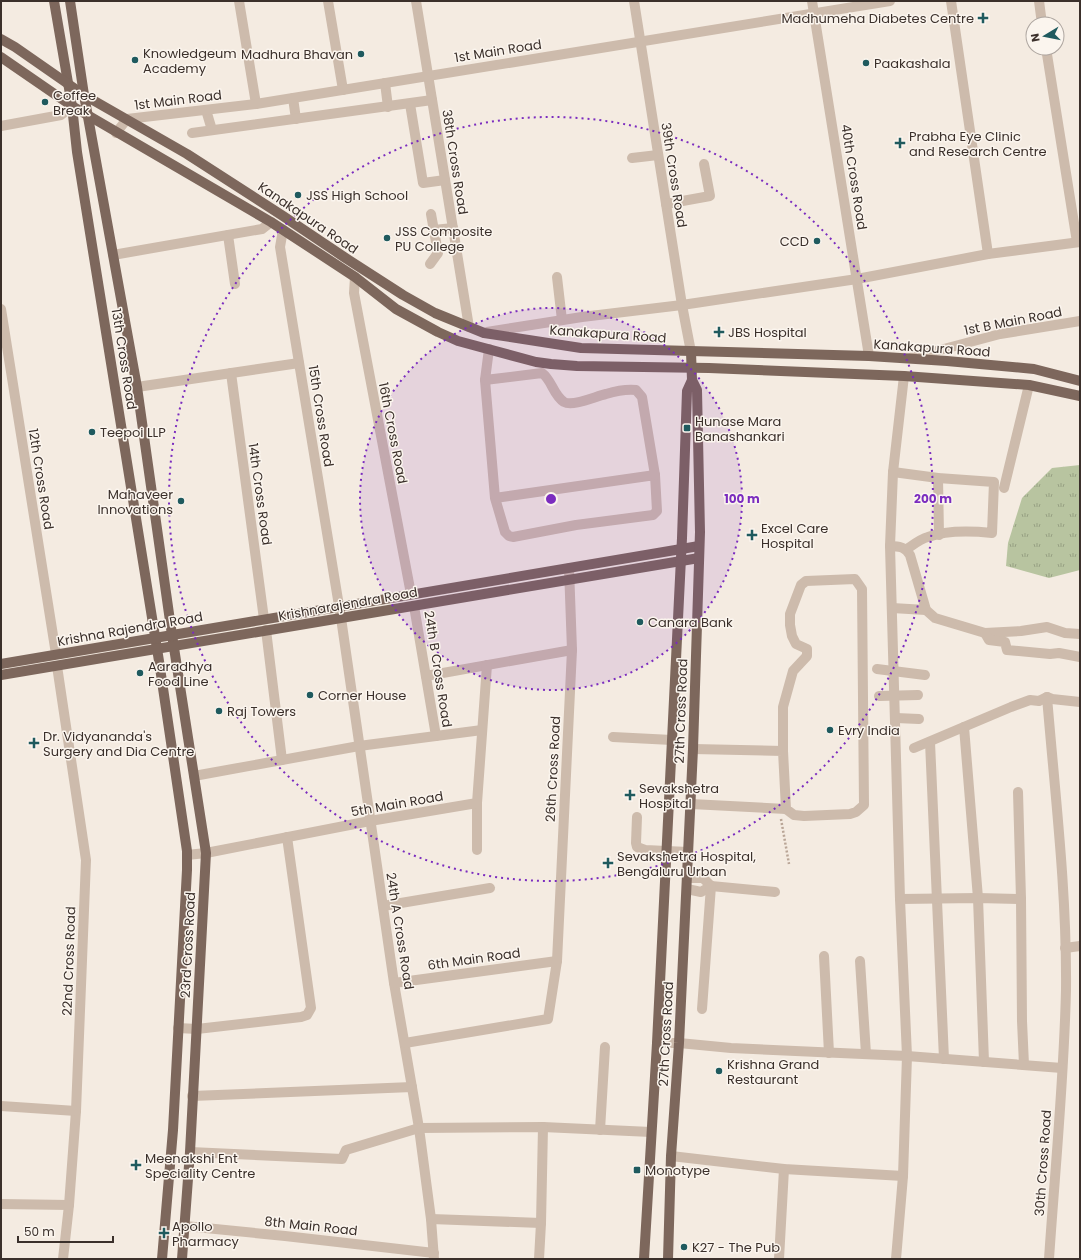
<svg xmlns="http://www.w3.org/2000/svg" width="1081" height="1260" font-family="Poppins,sans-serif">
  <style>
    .grass { fill: url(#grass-tufts) }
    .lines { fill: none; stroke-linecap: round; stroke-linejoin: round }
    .path { stroke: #b9a596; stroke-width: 2.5; stroke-dasharray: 2 2; stroke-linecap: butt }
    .minor { stroke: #cdbbac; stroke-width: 10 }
    .major { stroke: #7d675c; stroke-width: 10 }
    .ring { fill: none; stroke: #7b2cbf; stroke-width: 2; stroke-dasharray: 2 4 }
    .poi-dot { fill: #1f5a5e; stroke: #fbf5ee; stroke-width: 1.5 }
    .labels { text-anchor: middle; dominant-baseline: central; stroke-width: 3; stroke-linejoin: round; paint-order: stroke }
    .poi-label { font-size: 13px; fill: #3b302b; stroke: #fbf5ee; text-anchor: start }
    .street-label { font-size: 13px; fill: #3b302b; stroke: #fbf5ee }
    .centre { fill: #7b2cbf; stroke: #fbf5ee; stroke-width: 2 }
    .ring-label { font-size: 12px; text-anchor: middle; font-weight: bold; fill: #7b2cbf; stroke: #fbf5ee; stroke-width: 3; stroke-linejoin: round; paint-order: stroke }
  </style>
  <defs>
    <pattern id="grass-tufts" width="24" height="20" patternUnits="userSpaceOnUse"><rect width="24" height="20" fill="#b8c4a0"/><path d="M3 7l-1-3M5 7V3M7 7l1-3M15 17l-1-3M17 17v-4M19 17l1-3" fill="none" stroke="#97a083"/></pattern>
  </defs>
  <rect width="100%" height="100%" fill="#f4ebe1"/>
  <polygon class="grass" points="1080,465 1080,570 1049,578 1006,566 1008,543 1022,498 1052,468"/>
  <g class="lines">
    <polyline class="path" points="781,819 789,864"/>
    <g class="minor">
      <polyline points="239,1 256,104"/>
      <polyline points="328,1 343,90"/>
      <polyline points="416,1 469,327"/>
      <polyline points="634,1 682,305 691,352"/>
      <polyline points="812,1 869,356"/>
      <polyline points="951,1 988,254"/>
      <polyline points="1039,1 1042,24"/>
      <polyline points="1046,48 1077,242"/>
      <polyline points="385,83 388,107"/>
      <polyline points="293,98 296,119"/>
      <polyline points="410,104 423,183 445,180"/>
      <polyline points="206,110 212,130"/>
      <polyline points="1,126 61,115 72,106"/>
      <polyline points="116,133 127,119 256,104 890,1"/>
      <polyline points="192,133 432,100"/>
      <polyline points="632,158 658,155"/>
      <polyline points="666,204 710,196 704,164"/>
      <polyline points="283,230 280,247 341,618 394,983 419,1128 431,1219 434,1259"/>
      <polyline points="434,230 453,228"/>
      <polyline points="228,235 235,284"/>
      <polyline points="113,255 262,229 271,222"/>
      <polyline points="430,264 438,253 431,214"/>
      <polyline points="355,277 354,293 411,594"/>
      <polyline points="557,277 562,320"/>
      <polyline points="1,309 56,654"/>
      <polyline points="487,332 582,317 682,305 857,279 988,254 1080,242"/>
      <polyline points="489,349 485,380 495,498 505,532 509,536 513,537 576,525 653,515 657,511 655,475 495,498"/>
      <polyline points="910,358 1000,334 1080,321"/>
      <polyline points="231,373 264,619"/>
      <path d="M485 380 542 373C552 380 553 395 564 402 573 407 596 396 606 394 616 391 626 389 636 390L642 397 655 475"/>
      <polyline points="137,387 299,363"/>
      <path d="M893 472 938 478 994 482 992 533C972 531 947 530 928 537 920 539 913 545 907 549"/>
      <polyline points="938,478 939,535"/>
      <polyline points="1004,488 1029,385"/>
      <path d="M890 546C900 547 904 546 910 555L926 610 935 618 985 633 1021 631 1047 627 1065 633 1080 634"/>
      <polyline points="414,606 436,736"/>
      <polyline points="892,608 926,610"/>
      <polyline points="266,630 282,760"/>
      <polyline points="985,633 989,640 1005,642 1007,650 1050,654 1059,653 1080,657"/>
      <polyline points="57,666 86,860 76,1111 69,1205 63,1259"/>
      <polyline points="877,669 925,675"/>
      <polyline points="426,676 572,650"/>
      <polyline points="879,696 918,695"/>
      <path d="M1047 697C1055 794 1067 892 1066 990 1064 1080 1055 1170 1049 1259"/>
      <polyline points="896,718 919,719"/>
      <polyline points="964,727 978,898 984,1062"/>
      <polyline points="613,737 672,740"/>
      <polyline points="930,742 944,1059"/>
      <polyline points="914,748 1011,707 1030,700 1039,701 1047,697 1052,699 1080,702"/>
      <polyline points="693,749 783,751 786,809 794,815 804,816 850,814 856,812 864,805 862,589 855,579 806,581 801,585 790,614 790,625 792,636 796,644 807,649 807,656 793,671 783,707 783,751"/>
      <polyline points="194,776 359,746 482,730"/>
      <polyline points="1018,792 1021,899 1022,1021 1024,1065"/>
      <polyline points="477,803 477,850"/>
      <polyline points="691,804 786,809"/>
      <polyline points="637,817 636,843 637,847 645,850 688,852"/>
      <polyline points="187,855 206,853 370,821 477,803 487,665"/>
      <polyline points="687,878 703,878 711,886"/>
      <polyline points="687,889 701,892 711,886 775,892"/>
      <polyline points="900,899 978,898 1021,899"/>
      <polyline points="383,906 490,888"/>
      <polyline points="1065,948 1080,946"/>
      <polyline points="824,956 829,1053"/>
      <polyline points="860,961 866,1054"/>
      <polyline points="394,983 557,961"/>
      <polyline points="702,1009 711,886"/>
      <polyline points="178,1028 197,1029 301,1017 307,1015 311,1008 287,837"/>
      <polyline points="405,1043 548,1019 557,961 572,650 569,568"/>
      <polyline points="657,1043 679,1043 731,1048 907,1056 1062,1068"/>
      <polyline points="192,1096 412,1087"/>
      <polyline points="1,1106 76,1111"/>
      <polyline points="600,1130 605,1047"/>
      <polyline points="190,1152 342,1159 346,1150 419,1128 543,1127 651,1132"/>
      <polyline points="671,1156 784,1169 903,1176 907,1056 900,899 890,546 893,472 904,376"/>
      <polyline points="1,1204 69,1205"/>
      <polyline points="431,1219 541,1223"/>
      <polyline points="185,1226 285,1236 434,1253"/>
      <polyline points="539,1259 541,1223 543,1127"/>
      <polyline points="779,1259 784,1169"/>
      <polyline points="896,1259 903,1176"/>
    </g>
    <g class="major">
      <polyline points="54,1 72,106 77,152 159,661 187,851 187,870 173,1130 162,1259"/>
      <polyline points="70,1 84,95 137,387 172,635 206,853 190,1152 182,1259"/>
      <polyline points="1,39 15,47 84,95 187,154 283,216 344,257 403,295 435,313 484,333 581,348 869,356 947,361 1034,369 1080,381"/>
      <polyline points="1,57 72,106 271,222 355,277 396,309 438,332 458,341 536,362 551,364 577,366 709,368 904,376 1029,385 1080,396"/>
      <polyline points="1,664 699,546"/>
      <polyline points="1,675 699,558"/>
      <polyline points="644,1259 657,1043 682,538 687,391 692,380 691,352"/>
      <polyline points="668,1259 671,1156 679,1043 693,749 700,532 697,390 692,380"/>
    </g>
  </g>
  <circle cx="551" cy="499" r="191" fill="#7b2cbf" fill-opacity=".12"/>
  <g class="ring">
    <circle cx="551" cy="499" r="191"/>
    <circle cx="551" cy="499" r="382"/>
  </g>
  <g class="poi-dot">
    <path d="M981 12h4v4h4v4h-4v4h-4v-4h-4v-4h4z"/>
    <circle cx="361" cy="54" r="4"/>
    <circle cx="135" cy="60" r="4"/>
    <circle cx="866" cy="63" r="4"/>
    <circle cx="45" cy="102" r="4"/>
    <path d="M898 137h4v4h4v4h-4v4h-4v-4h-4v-4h4z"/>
    <circle cx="298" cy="195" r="4"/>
    <circle cx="387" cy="238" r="4"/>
    <circle cx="817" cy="241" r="4"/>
    <path d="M717 326h4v4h4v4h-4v4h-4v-4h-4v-4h4z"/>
    <rect x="683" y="424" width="8" height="8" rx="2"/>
    <circle cx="92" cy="432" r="4"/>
    <circle cx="181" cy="501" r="4"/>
    <path d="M750 529h4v4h4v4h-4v4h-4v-4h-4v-4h4z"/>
    <circle cx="640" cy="622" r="4"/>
    <circle cx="140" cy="673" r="4"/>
    <circle cx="310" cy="695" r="4"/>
    <circle cx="219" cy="711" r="4"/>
    <circle cx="830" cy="730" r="4"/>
    <path d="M32 737h4v4h4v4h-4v4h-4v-4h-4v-4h4z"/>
    <path d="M628 789h4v4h4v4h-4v4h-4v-4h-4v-4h4z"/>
    <path d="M606 857h4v4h4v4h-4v4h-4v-4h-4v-4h4z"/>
    <circle cx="719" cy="1071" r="4"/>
    <path d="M134 1159h4v4h4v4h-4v4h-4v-4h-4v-4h4z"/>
    <rect x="633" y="1166" width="8" height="8" rx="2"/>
    <path d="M162 1227h4v4h4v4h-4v4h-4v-4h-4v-4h4z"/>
    <circle cx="684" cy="1247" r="4"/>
  </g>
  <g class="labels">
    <g class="poi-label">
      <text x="974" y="18" text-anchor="end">Madhumeha Diabetes Centre</text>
      <text x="143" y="53">Knowledgeum<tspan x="143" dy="15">Academy</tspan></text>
      <text x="353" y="54" text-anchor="end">Madhura Bhavan</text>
      <text x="874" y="63">Paakashala</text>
      <text x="53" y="95">Coffee<tspan x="53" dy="15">Break</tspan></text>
      <text x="909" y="136">Prabha Eye Clinic<tspan x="909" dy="15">and Research Centre</tspan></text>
      <text x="306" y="195">JSS High School</text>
      <text x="395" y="231">JSS Composite<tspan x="395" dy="15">PU College</tspan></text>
      <text x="809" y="241" text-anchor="end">CCD</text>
      <text x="728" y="332">JBS Hospital</text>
      <text x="695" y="421">Hunase Mara<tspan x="695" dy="15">Banashankari</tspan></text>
      <text x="100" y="432">Teepoi LLP</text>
      <text x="173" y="494" text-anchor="end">Mahaveer<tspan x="173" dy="15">Innovations</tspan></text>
      <text x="761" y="528">Excel Care<tspan x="761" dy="15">Hospital</tspan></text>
      <text x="648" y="622">Canara Bank</text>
      <text x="148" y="666">Aaradhya<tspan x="148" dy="15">Food Line</tspan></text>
      <text x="318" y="695">Corner House</text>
      <text x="227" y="711">Raj Towers</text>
      <text x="838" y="730">Evry India</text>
      <text x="43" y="736">Dr. Vidyananda's<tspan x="43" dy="15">Surgery and Dia Centre</tspan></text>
      <text x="639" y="788">Sevakshetra<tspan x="639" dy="15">Hospital</tspan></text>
      <text x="617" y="856">Sevakshetra Hospital,<tspan x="617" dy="15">Bengaluru Urban</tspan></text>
      <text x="727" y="1064">Krishna Grand<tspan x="727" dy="15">Restaurant</tspan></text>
      <text x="145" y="1158">Meenakshi Ent<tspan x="145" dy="15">Speciality Centre</tspan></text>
      <text x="645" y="1170">Monotype</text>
      <text x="172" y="1226">Apollo<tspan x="172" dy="15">Pharmacy</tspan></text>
      <text x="692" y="1247">K27 - The Pub</text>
    </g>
    <g class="street-label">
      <text transform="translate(498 51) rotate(-9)">1st Main Road</text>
      <text transform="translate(178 100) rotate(-7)">1st Main Road</text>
      <text transform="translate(455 162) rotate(81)">38th Cross Road</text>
      <text transform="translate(674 175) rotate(81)">39th Cross Road</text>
      <text transform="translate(854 177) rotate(81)">40th Cross Road</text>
      <text transform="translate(308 218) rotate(34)">Kanakapura Road</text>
      <text transform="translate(1013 321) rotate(-11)">1st B Main Road</text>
      <text transform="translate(608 334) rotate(4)">Kanakapura Road</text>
      <text transform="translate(932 348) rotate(4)">Kanakapura Road</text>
      <text transform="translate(124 359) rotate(81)">13th Cross Road</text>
      <text transform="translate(321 416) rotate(81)">15th Cross Road</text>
      <text transform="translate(393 433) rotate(79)">16th Cross Road</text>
      <text transform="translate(41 479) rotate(81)">12th Cross Road</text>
      <text transform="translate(260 494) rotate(82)">14th Cross Road</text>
      <text transform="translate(348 604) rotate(-10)">Krishnarajendra Road</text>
      <text transform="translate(130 629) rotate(-10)">Krishna Rajendra Road</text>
      <text transform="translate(438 669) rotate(81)">24th B Cross Road</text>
      <text transform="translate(681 711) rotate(-88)">27th Cross Road</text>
      <text transform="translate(553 769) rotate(-87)">26th Cross Road</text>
      <text transform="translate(397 804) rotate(-10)">5th Main Road</text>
      <text transform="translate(400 931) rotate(81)">24th A Cross Road</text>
      <text transform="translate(188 945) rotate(-87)">23rd Cross Road</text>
      <text transform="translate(474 959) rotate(-8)">6th Main Road</text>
      <text transform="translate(69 961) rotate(-88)">22nd Cross Road</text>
      <text transform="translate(666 1034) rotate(-87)">27th Cross Road</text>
      <text transform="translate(1043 1163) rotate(-86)">30th Cross Road</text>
      <text transform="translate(311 1226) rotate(6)">8th Main Road</text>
    </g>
  </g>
  <circle cx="551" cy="499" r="6" class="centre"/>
  <g class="ring-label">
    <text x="742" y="503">100 m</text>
    <text x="933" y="503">200 m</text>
  </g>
  <rect width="1081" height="1260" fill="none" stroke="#3b302b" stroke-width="4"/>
  <g transform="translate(1045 36) rotate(260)"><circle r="19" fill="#fbf5ee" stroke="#aea6a0"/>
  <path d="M0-3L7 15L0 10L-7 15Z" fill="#1f5a5e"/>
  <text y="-6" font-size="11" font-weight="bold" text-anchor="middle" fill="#3b302b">N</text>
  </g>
  <path d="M18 1236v6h95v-6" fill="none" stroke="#3b302b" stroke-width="2"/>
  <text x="24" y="1236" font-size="12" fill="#3b302b" stroke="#fbf5ee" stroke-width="3" paint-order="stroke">50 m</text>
</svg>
